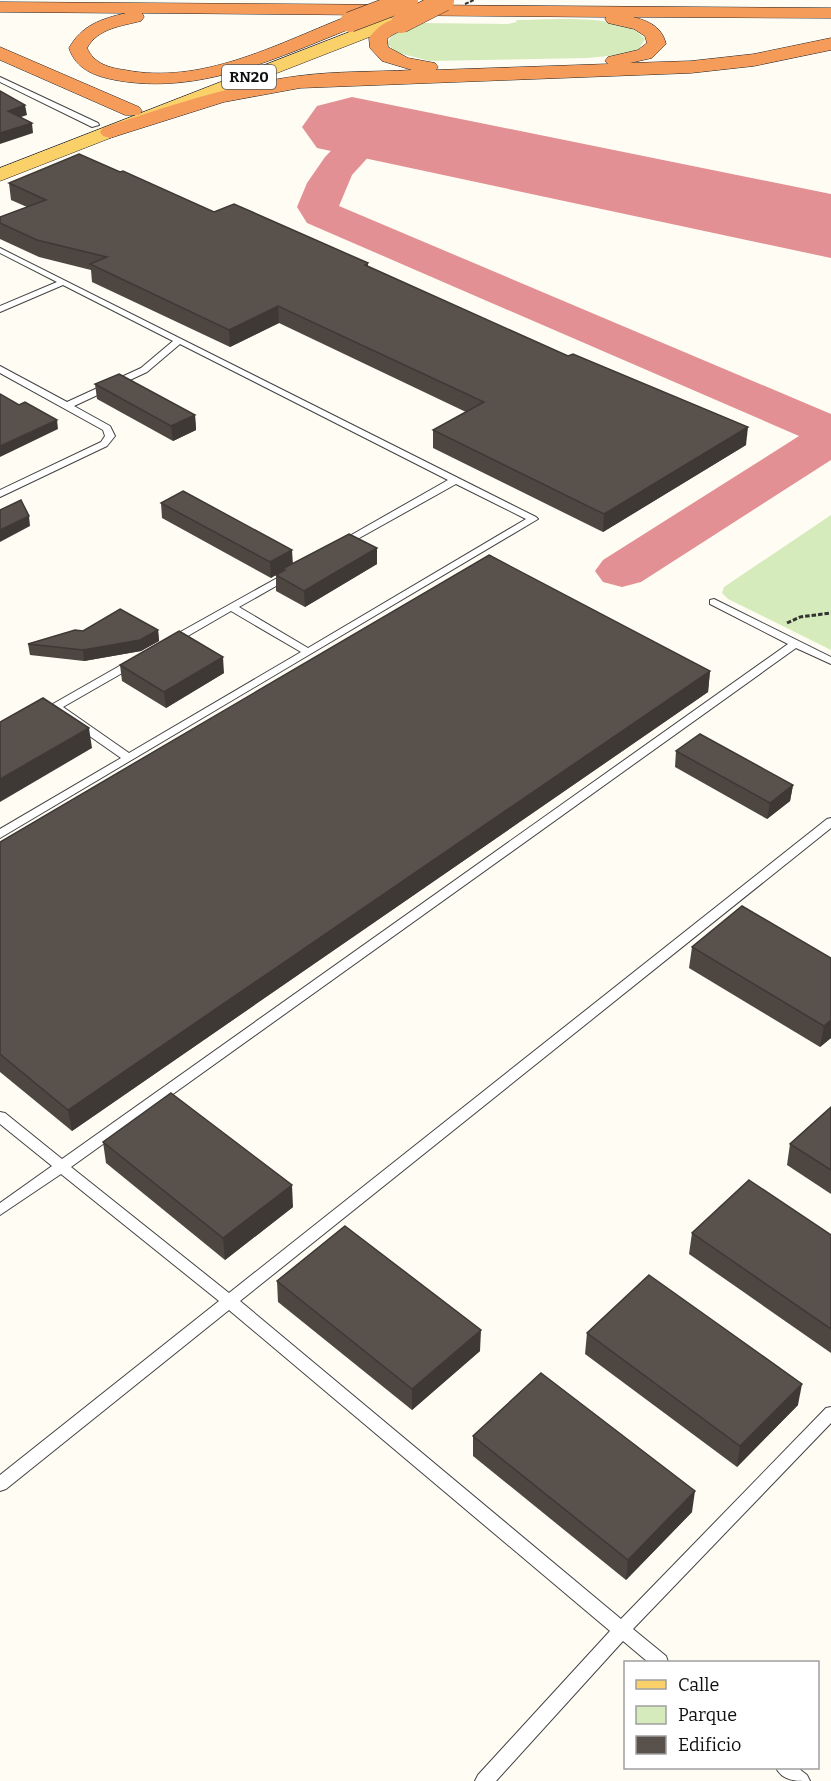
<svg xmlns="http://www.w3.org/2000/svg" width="831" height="1781" font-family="Bitter,serif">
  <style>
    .green { fill: #d6ebbc }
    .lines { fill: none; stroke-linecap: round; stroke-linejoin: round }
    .taxiway { fill: #e29093; fill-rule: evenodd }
    .runway { fill: #e29093; fill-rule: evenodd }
    .lane-casing { stroke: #434343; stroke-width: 2 }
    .primary-casing { stroke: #212121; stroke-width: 1 }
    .highway-casing { stroke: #212121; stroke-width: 1 }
    .path { stroke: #323232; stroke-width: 3; stroke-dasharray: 4.5 2; stroke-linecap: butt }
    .lane { fill: #fff; fill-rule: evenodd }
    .primary { fill: #fad169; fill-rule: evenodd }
    .highway { fill: #f69c5b; fill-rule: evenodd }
    .highway-bridge-casing { stroke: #212121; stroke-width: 21; stroke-linecap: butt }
    .path-bridge { stroke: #323232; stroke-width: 2; stroke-dasharray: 4 1.5; stroke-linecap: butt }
    .highway-bridge { stroke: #f69c5b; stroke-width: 20 }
    .wall { fill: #4d4641 }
    .shaded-wall { fill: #3e3935 }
    .building { fill: #59514c; stroke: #3e3935; stroke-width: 1.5 }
    .labels { text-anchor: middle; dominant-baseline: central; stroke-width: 6; stroke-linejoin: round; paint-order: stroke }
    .shield { fill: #fff; stroke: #585858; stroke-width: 1.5 }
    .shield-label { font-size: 15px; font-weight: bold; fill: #101010 }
  </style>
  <rect width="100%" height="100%" fill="#fffcf4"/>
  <g class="green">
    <path d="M517 20C548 20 625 12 645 39L639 49 630 54 587 58 430 61 398 53 387 44 393 33 422 23 508 24 516 22Z"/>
    <polygon points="831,515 831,650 728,599 722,593 724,587"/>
  </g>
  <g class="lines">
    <polygon class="taxiway" points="372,119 386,123 392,131 352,175 339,206 831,414 831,460 641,582 622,587 603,582 595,571 603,560 799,436 307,223 297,207 307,183 325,157 358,123"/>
    <polygon class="runway" points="352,97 831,194 831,258 317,148 302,127 317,106"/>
    <defs>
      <g id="lane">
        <polygon points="0,77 98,123 99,125 92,127 0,82"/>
        <polygon points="0,248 536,517 538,519 0,838 0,829 121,758 51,709 50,707 51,705 130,660 138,660 139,662 138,664 63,707 129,753 301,652 231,611 174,644 166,644 165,642 166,640 288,572 293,575 292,577 239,607 308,648 526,519 456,484 345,546 339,546 339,542 448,480 180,344 147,372 74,406 110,426 115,436 107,446 0,497 0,490 101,442 105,436 103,430 0,373 0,366 67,402 141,368 173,341 63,285 0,312 0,306 57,282 0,253"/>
        <polygon points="714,599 831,657 831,664 796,648 71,1167 229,1293 827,819 831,818 831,828 240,1301 621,1619 826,1408 831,1407 831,1423 633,1629 666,1656 668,1662 648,1662 623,1641 496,1781 475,1781 478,1775 610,1631 229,1310 6,1489 0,1491 0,1475 219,1301 61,1174 0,1215 0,1203 52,1166 0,1124 0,1112 5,1113 62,1159 788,644 710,604 710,600"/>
        <path d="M776 1768H798L807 1775 810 1781C795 1781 783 1781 776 1768Z"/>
      </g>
      <polygon id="primary" points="388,17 395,19 397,23 395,27 0,181 0,168"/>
      <g id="highway">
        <path d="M0 2 831 8V18L633 17C649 21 662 27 666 44L652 58 630 63 691 61 754 54 831 38V50L754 66 691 73 300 88 224 102 110 138 103 136 100 132 103 128C167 106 231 85 298 76 335 71 374 72 412 70L382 61 370 48 369 38C377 26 393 15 408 19L410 23C405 31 394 32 387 39L388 47 408 58 435 63 438 67 436 70 608 64 605 61 608 57 638 50 647 43 645 36 634 29 608 23 605 19 606 17 142 13 144 17 141 21C122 26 98 28 87 48 94 64 110 68 125 70 201 85 275 45 343 18H357L359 22 357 26C279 57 200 96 115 80 94 76 76 69 69 48 82 25 101 19 126 13L0 12Z"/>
        <polygon points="0,47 139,107 142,111 139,115 125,115 0,60"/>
      </g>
    </defs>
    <use href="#lane" class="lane-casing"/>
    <use href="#primary" class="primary-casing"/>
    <use href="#highway" class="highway-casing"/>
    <polyline class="path" points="787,623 800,617 831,613"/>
    <use href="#lane" class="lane"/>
    <use href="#primary" class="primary"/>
    <use href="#highway" class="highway"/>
    <defs>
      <g id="highway-bridge">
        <polyline points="350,22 408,0"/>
        <polyline points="401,23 444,1"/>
      </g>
    </defs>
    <use href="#highway-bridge" class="highway-bridge-casing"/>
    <polyline class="path-bridge" points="465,4 474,0"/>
    <use href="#highway-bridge" class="highway-bridge"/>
  </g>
  <g class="wall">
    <polygon points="9,183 214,212 368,263 368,267 746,445 603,532 433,448 433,430 466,412 279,323 230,347 92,282 91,270 39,257 0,239 0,217 27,207 11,200"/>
    <polygon points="95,384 195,415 196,430 173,441 97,399"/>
    <polygon points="161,503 293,563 377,548 377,564 305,607 276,591 276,575 282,571 271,578 162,518"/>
    <polygon points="158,630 159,641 141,651 84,661 30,655 28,644 83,631"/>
    <polygon points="120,665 224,673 166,708 122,681"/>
    <polygon points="710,671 708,692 72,1131 0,1072 0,842"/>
    <polygon points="676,751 793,785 790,801 767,819 675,767"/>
    <polygon points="692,947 831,958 831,1038 820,1047 689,968"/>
    <polygon points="831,1107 831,1194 787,1165 790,1144"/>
    <polygon points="103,1142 293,1207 225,1260 106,1163"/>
    <polygon points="692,1233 831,1235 831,1353 689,1254"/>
    <polygon points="277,1281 480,1351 412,1410 278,1302"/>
    <polygon points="587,1333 798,1405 737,1467 585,1354"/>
    <polygon points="473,1436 692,1512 626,1580 473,1456"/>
  </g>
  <g class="shaded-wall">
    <polygon points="25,105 27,115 10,121 8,111"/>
    <polygon points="32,123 33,133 0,144 0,133"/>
    <polygon points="278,306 279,323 230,347 229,330"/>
    <polygon points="195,415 196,430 173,441 171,426"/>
    <polygon points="57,420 58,429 0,457 0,446"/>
    <polygon points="748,427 746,445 603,532 604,514"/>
    <polygon points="29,516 30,526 0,542 0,530"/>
    <polygon points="377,548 377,564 305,607 304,591"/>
    <polygon points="292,550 293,565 282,569 282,571 271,578 270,562"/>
    <polygon points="158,630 159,641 141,651 84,661 83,650"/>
    <polygon points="223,657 224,673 166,708 164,692"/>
    <polygon points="710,671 708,692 72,1131 68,1110"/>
    <polygon points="89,728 92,748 0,802 0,779"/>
    <polygon points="793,785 790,801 767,819 770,803"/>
    <polygon points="831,1020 831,1038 820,1047 824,1026"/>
    <polygon points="292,1185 293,1207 225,1260 223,1238"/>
    <polygon points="481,1330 480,1351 412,1410 412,1389"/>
    <polygon points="802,1384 798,1405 737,1467 740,1446"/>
    <polygon points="695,1491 692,1512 626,1580 628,1560"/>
  </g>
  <g class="building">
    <polygon points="0,91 25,105 8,111 32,123 0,133"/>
    <polygon points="79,154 120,172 123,171 214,212 234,204 368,263 365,265 568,356 573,354 748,427 604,514 433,430 484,402 278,306 229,330 90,264 107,257 37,240 0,223 0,217 46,200 9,183"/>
    <polygon points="119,374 195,415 171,426 95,384"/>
    <polygon points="0,394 19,405 25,402 57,420 0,446"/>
    <polygon points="183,491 292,550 270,562 161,503"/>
    <polygon points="21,500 29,516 0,530 0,510"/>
    <polygon points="349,534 377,548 304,591 276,575 285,570 282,569"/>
    <polygon points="489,555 710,671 68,1110 0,1054 0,842"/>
    <polygon points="120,609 158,630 140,640 83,650 28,644 75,630 83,631"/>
    <polygon points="179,631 223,657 164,692 120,665"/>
    <polygon points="43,698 89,728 0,779 0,722"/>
    <polygon points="700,734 793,785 770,803 676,751"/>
    <polygon points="742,906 831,958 831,1020 824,1026 692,947"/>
    <polygon points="171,1093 292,1185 223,1238 103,1142"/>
    <polygon points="831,1107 831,1170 790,1144"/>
    <polygon points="749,1180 831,1235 831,1329 692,1233"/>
    <polygon points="345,1226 481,1330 412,1389 277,1281"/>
    <polygon points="649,1275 802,1384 740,1446 587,1333"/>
    <polygon points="541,1373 695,1491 628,1560 473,1436"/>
  </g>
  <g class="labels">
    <rect class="shield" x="222" y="65" width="54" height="24" rx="4.5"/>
    <g class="shield-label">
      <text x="249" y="77">RN20</text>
    </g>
  </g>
  <rect x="624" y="1661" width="195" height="108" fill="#ffffff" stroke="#9f9f9f" stroke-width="1.5"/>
  <rect x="636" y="1680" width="30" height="9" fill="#fad169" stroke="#9f9f9f" stroke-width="1.5"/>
  <text x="678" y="1691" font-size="18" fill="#101010">Calle</text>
  <rect x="636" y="1706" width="30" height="18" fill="#d6ebbc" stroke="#9f9f9f" stroke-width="1.5"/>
  <text x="678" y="1721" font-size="18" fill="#101010">Parque</text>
  <rect x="636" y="1736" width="30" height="18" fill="#59514c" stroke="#9f9f9f" stroke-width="1.5"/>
  <text x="678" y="1751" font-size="18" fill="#101010">Edificio</text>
</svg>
